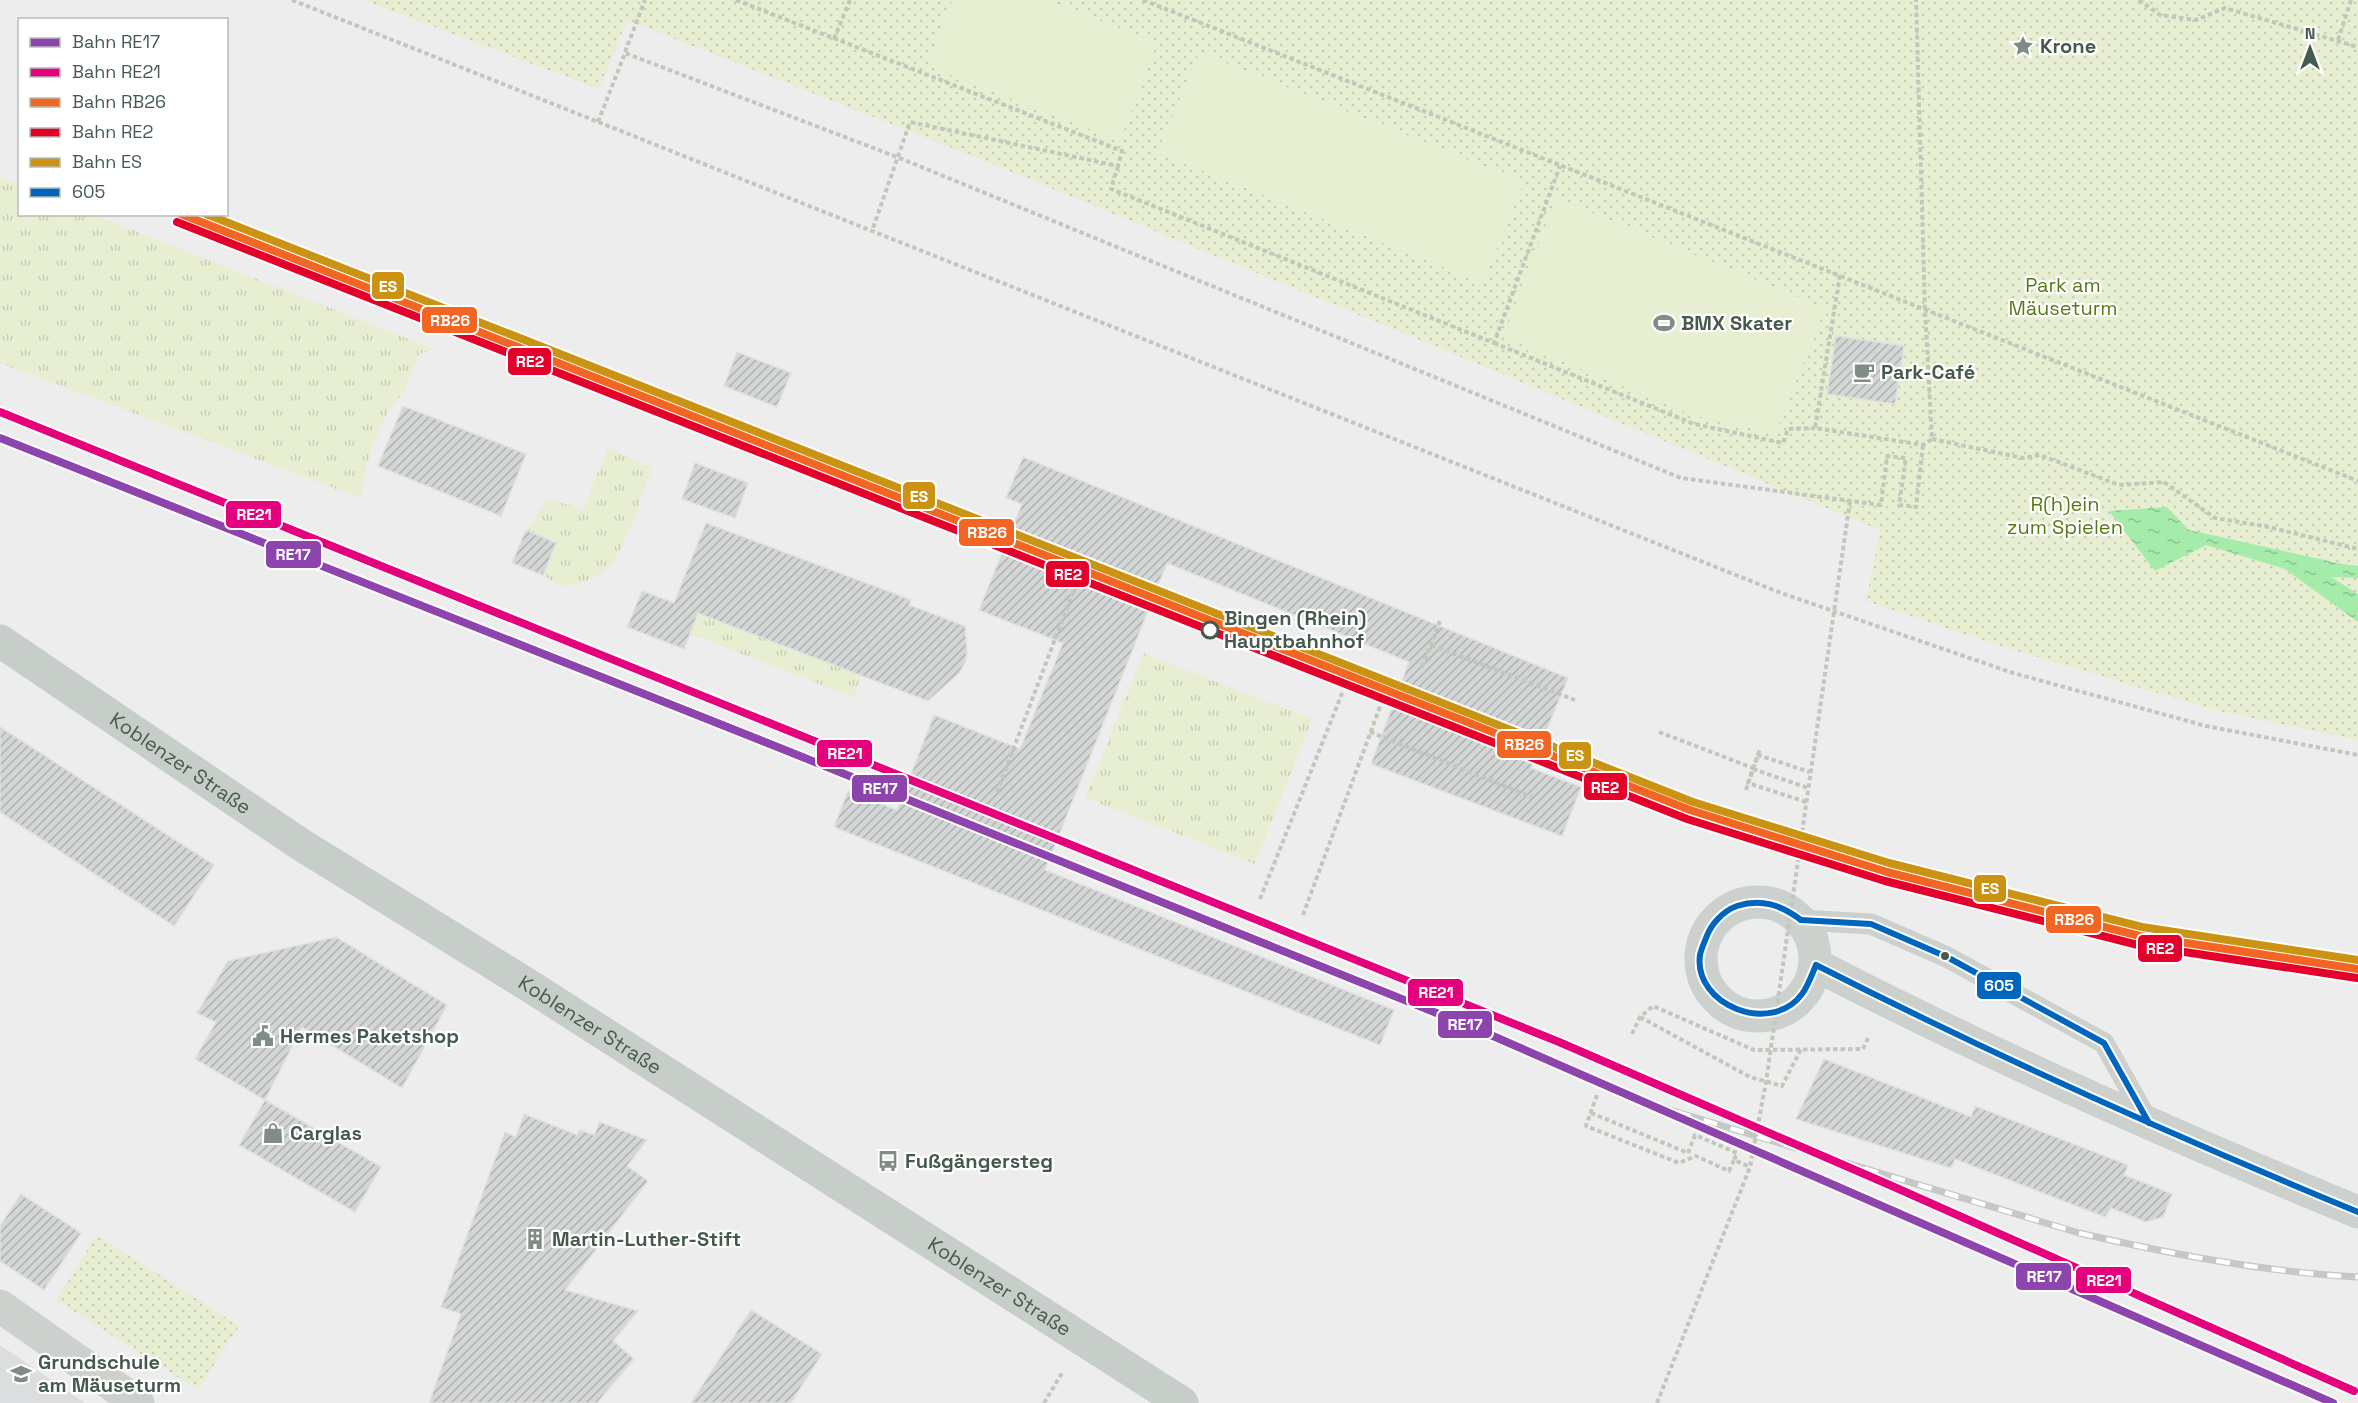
<svg xmlns="http://www.w3.org/2000/svg" width="2358" height="1403" font-family="'Space Grotesk',sans-serif">
  <style>
    .education { fill: #dcddde }
    .grass { fill: url(#grass-tufts) }
    .park { fill: url(#park-dots) }
    .pitch { fill: #e7eed1 }
    .water { fill: url(#water-ripples) }
    .building { fill: url(#building-hatch); stroke: #dfe0e0; stroke-width: 1.5 }
    .lines { fill: none; stroke-linecap: round; stroke-linejoin: round }
    .path { stroke: #c1c8bb; stroke-width: 4; stroke-dasharray: 4.5 3; stroke-linecap: butt }
    .service { stroke: #ccd1ce; stroke-width: 21 }
    .minor { stroke: #ccd1ce; stroke-width: 33 }
    .primary { stroke: #c7cec9; stroke-width: 33 }
    .rail-casing { stroke: #c5c8c6; stroke-width: 7 }
    .rail { stroke: #fff; stroke-width: 4.5; stroke-dasharray: 14; stroke-linecap: butt }
    .path-bridge { stroke: #c1c8bb; stroke-width: 4; stroke-dasharray: 4.5 3; stroke-linecap: butt }
    .bus-1-casing { stroke: #fff; stroke-width: 10 }
    .bus-1 { stroke: #0065bd; stroke-width: 6 }
    .rail-1-casing { stroke: #fff; stroke-width: 12 }
    .rail-2-casing { stroke: #fff; stroke-width: 12 }
    .rail-3-casing { stroke: #fff; stroke-width: 12 }
    .rail-4-casing { stroke: #fff; stroke-width: 12 }
    .rail-5-casing { stroke: #fff; stroke-width: 12 }
    .rail-1 { stroke: #8e44ad; stroke-width: 8 }
    .rail-2 { stroke: #e5007d; stroke-width: 8 }
    .rail-3 { stroke: #f26522; stroke-width: 8 }
    .rail-4 { stroke: #e4002b; stroke-width: 8 }
    .rail-5 { stroke: #ca9313; stroke-width: 8 }
    .stop-dot { fill: #fff; stroke: #455a4c; stroke-width: 3 }
    .bus-dot { fill: #455a4c; stroke: #fff; stroke-width: 2 }
    .labels { text-anchor: middle; dominant-baseline: central; stroke-width: 4.5; stroke-linejoin: round; paint-order: stroke }
    .poi-label { font-size: 20px; font-weight: bold; fill: #455a4c; stroke: #fff; text-anchor: start }
    .park-label { font-size: 20px; fill: #567b16; stroke: #fff }
    .stop-label { font-size: 20px; font-weight: bold; fill: #455a4c; stroke: #fff; text-anchor: start }
    .street-label { font-size: 20px; fill: #455a4c; stroke: #fff }
    .line-badge { stroke: #fff; stroke-width: 2 }
    .badge-label { font-size: 16px; text-anchor: middle; font-weight: bold; fill: #fff }
  </style>
  <defs>
    <pattern id="grass-tufts" width="24" height="20" patternUnits="userSpaceOnUse" patternTransform="scale(1.5)"><rect width="24" height="20" fill="#e7eed1"/><path d="M3 7l-1-3M5 7V3M7 7l1-3M15 17l-1-3M17 17v-4M19 17l1-3" fill="none" stroke="#c8ceb5"/></pattern>
    <pattern id="park-dots" width="8" height="8" patternUnits="userSpaceOnUse" patternTransform="scale(1.5)"><rect width="8" height="8" fill="#e7eed1"/><path d="M2 2h.1M6 6h.1" fill="none" stroke="#c8ceb5" stroke-width="1.8" stroke-linecap="round"/></pattern>
    <pattern id="water-ripples" width="26" height="14" patternUnits="userSpaceOnUse" patternTransform="scale(1.5)"><rect width="26" height="14" fill="#a5ecaa"/><path d="M2 4q2-2 4 0t4 0M15 11q2-2 4 0t4 0" fill="none" stroke="#88c28d"/></pattern>
    <pattern id="building-hatch" width="6" height="6" patternUnits="userSpaceOnUse" patternTransform="scale(1.5)"><rect width="6" height="6" fill="#d3d6d5"/><path d="M-1 1l2-2M0 6l6-6M5 7l2-2" fill="none" stroke="#adb1af"/></pattern>
  </defs>
  <rect width="100%" height="100%" fill="#eeedee"/>
  <polygon class="education" points="0,1345 85,1403 0,1403"/>
  <g class="grass">
    <polygon points="0,177 19,185 20,214 95,215 434,349 419,354 404,392 389,409 370,452 360,498 0,363"/>
    <path d="M608 448 652 468C643 492 624 554 606 569 595 579 574 588 559 585 554 583 548 578 543 575L556 543 526 530 548 499 583 509Z"/>
    <polygon points="698,613 862,675 853,697 690,634"/>
    <polygon points="1143,653 1312,719 1255,864 1085,798"/>
  </g>
  <g class="park">
    <polygon points="363,0 2358,0 2358,740 2214,710 1991,643 1866,601 1880,530 980,159 627,20 599,89"/>
    <polygon points="97,1235 239,1326 198,1390 56,1300"/>
  </g>
  <g class="pitch">
    <polygon points="952,0 1047,0 1157,43 1120,141 928,66"/>
    <polygon points="1199,52 1524,182 1483,283 1158,153"/>
    <polygon points="1556,198 1825,308 1775,434 1692,415 1503,337"/>
  </g>
  <polygon class="water" points="2167,507 2189,530 2342,564 2358,566 2358,578 2331,577 2358,594 2358,622 2285,569 2206,545 2155,571 2109,511"/>
  <g class="building">
    <polygon points="1836,336 1904,346 1895,404 1827,394"/>
    <polygon points="737,352 791,373 777,407 724,386"/>
    <polygon points="403,406 526,454 501,516 378,466"/>
    <polygon points="1023,457 1568,678 1531,768 1581,787 1562,836 1371,764 1409,662 1167,563 1045,870 1394,1010 1380,1045 834,827 848,791 897,810 934,715 1020,749 1063,643 979,610 1022,504 1006,498"/>
    <polygon points="695,463 748,483 735,518 682,499"/>
    <polygon points="706,523 911,600 909,605 965,626 967,652 965,663 959,673 928,701 698,613 684,649 627,627 642,591 674,603"/>
    <polygon points="526,530 556,543 543,575 512,563"/>
    <polygon points="0,727 214,865 174,926 0,812"/>
    <polygon points="336,937 447,1005 402,1088 302,1027 265,1100 195,1059 216,1022 197,1013 228,961"/>
    <polygon points="1824,1059 1971,1117 1975,1106 2128,1165 2124,1175 2172,1194 2163,1217 2146,1222 2111,1208 2105,1217 1955,1159 1951,1168 1796,1119"/>
    <polygon points="265,1100 381,1167 355,1212 239,1145"/>
    <polygon points="524,1114 577,1135 580,1130 594,1135 600,1122 647,1140 627,1166 648,1181 565,1290 638,1311 613,1341 634,1359 597,1403 429,1403 461,1314 441,1307 505,1132 516,1137"/>
    <polygon points="21,1194 81,1233 44,1290 0,1261 0,1226"/>
    <polygon points="751,1310 822,1354 791,1403 691,1403"/>
  </g>
  <g class="lines">
    <g class="path">
      <polyline points="292,0 1781,593 2013,673 2206,726 2358,755"/>
      <polyline points="736,0 1122,151 1118,166 910,122 872,231"/>
      <polyline points="1143,0 2358,481"/>
      <polyline points="2139,0 2160,15 2196,20 2225,8 2358,47"/>
      <polyline points="834,39 850,0"/>
      <polyline points="2338,40 2351,0"/>
      <polyline points="625,52 645,0"/>
      <polyline points="598,122 625,53 897,157 1681,478 1881,505 1887,456 1906,458 1899,505 1916,507 1923,445"/>
      <polyline points="1118,166 1111,189 1494,343 1560,166"/>
      <polyline points="1840,275 1815,428 1923,445 1932,439 1925,309 1916,0"/>
      <polyline points="1494,343 1694,424 1783,443 1788,429 1815,428"/>
      <polyline points="1932,439 2023,458 2040,455 2119,485 2164,482 2215,518 2269,527 2358,549"/>
      <polyline points="1431,645 1575,700"/>
      <polyline points="1422,667 1440,621"/>
      <polyline points="1370,732 1532,797"/>
      <polyline points="1659,732 1753,768"/>
      <polyline points="1753,769 1808,788"/>
      <polyline points="1746,790 1760,749"/>
      <polyline points="997,792 1076,584"/>
      <polyline points="1260,899 1343,691"/>
      <polyline points="1303,915 1381,704"/>
      <polyline points="1640,1017 1750,1077 1782,1086 1801,1049"/>
      <polyline points="1632,1034 1640,1017 1653,1006 1754,1050 1863,1049 1869,1036"/>
      <polyline points="1597,1095 1586,1126 1679,1163 1696,1156 1729,1171 1734,1160 1750,1167"/>
      <polyline points="1591,1113 1688,1153 1695,1135 1737,1153 1734,1160"/>
      <polyline points="1044,1403 1062,1373"/>
    </g>
    <polyline class="service" points="1801,920 1871,924 1947,957 2104,1043 2149,1123"/>
    <g class="minor">
      <circle cx="1758" cy="959" r="57"/>
      <path d="M1816 965C1992 1056 2175 1137 2358 1212"/>
      <polyline points="0,1306 138,1403"/>
    </g>
    <path class="primary" id="s1" d="M0 641 300 844 528 985 1182 1403"/>
    <defs>
      <path id="rail" d="M1650 1104 2079 1233C2171 1254 2264 1272 2358 1277"/>
    </defs>
    <use href="#rail" class="rail-casing"/>
    <use href="#rail" class="rail"/>
    <g class="path-bridge">
      <polyline points="1806,802 1748,783 1758,755 1810,772"/>
      <polyline points="1657,1403 1750,1167 1766,1082 1850,501"/>
    </g>
    <defs>
      <g id="bus-1">
        <polyline points="1801,920 1871,924 1947,957 2104,1043 2149,1123"/>
        <path d="M1801 920C1781 905 1761 898 1737 906 1723 911 1711 924 1706 938 1704 943 1701 950 1700 955 1693 1005 1771 1036 1802 994 1808 986 1812 974 1816 965"/>
        <path d="M1816 965C1993 1055 2174 1136 2358 1212"/>
      </g>
    </defs>
    <use href="#bus-1" class="bus-1-casing"/>
    <use href="#bus-1" class="bus-1"/>
    <defs>
      <polyline id="rail-1" points="0,438 785,750 1486,1033 2333,1403"/>
      <polyline id="rail-2" points="0,412 1559,1042 1892,1186 2354,1391"/>
      <polyline id="rail-3" points="181,214 1690,810 1887,872 2140,936 2358,969"/>
      <polyline id="rail-4" points="177,222 1687,819 1885,881 2138,945 2357,978"/>
      <polyline id="rail-5" points="206,214 1693,802 1889,863 2142,927 2358,960"/>
    </defs>
    <use href="#rail-1" class="rail-1-casing"/>
    <use href="#rail-2" class="rail-2-casing"/>
    <use href="#rail-3" class="rail-3-casing"/>
    <use href="#rail-4" class="rail-4-casing"/>
    <use href="#rail-5" class="rail-5-casing"/>
    <use href="#rail-1" class="rail-1"/>
    <use href="#rail-2" class="rail-2"/>
    <use href="#rail-3" class="rail-3"/>
    <use href="#rail-4" class="rail-4"/>
    <use href="#rail-5" class="rail-5"/>
  </g>
  <defs>
    <symbol id="sight-bare" viewBox="-9 -9 18 18"><path d="M0-6L1.8-2.2L6-1.7L2.9 1.2L3.7 5.4L0 3.3L-3.7 5.4L-2.9 1.2L-6-1.7L-1.8-2.2Z" fill="#808d85" stroke="#fff" stroke-width="2.5" paint-order="stroke"/></symbol>
    <symbol id="stadium-bare" viewBox="-9 -9 18 18"><path d="M0-5a6.5 5 0 1 0 0 10a6.5 5 0 1 0 0-10ZM-3.5-1.8h7v3.6h-7Z" fill="#808d85" stroke="#fff" stroke-width="2.5" paint-order="stroke"/></symbol>
    <symbol id="cafe-bare" viewBox="-9 -9 18 18"><path d="M-5.5-4.5H6V0H3Q3 3.5 0 3.5H-2.5Q-5.5 3.5-5.5 0ZM3-3.2v2h1.7v-2ZM-6 4.5H4V6H-6Z" fill="#808d85" stroke="#fff" stroke-width="2.5" paint-order="stroke"/></symbol>
    <symbol id="civic-bare" viewBox="-9 -9 18 18"><path d="M-.6-6.5H3V-4.5H.6V-3L4-1V1h2V6H-6V1h2V-1L-.6-3ZM-1.2 2.5V6h2.4V2.5Z" fill="#808d85" stroke="#fff" stroke-width="2.5" paint-order="stroke"/></symbol>
    <symbol id="shop-bare" viewBox="-9 -9 18 18"><path d="M-5-2.5h2.3a2.7 3.5 0 0 1 5.4 0H5L5.5 6h-11ZM-1.5-2.5h3a1.5 2.3 0 0 0-3 0Z" fill="#808d85" stroke="#fff" stroke-width="2.5" paint-order="stroke"/></symbol>
    <symbol id="bus-bare" viewBox="-9 -9 18 18"><path d="M-5-6H5V4H4V6H2V4H-2V6H-4V4H-5ZM-3.5-4V0h7V-4ZM-3.5 1.2v1.5H-2V1.2ZM2 1.2v1.5H3.5V1.2Z" fill="#808d85" stroke="#fff" stroke-width="2.5" paint-order="stroke"/></symbol>
    <symbol id="building-bare" viewBox="-9 -9 18 18"><path d="M-4-6H4V6H1V3H-1V6H-4ZM-2.5-4.3h1.7v1.8h-1.7ZM.8-4.3h1.7v1.8H.8ZM-2.5-1h1.7V.8h-1.7ZM.8-1h1.7V.8H.8Z" fill="#808d85" stroke="#fff" stroke-width="2.5" paint-order="stroke"/></symbol>
    <symbol id="school-bare" viewBox="-9 -9 18 18"><path d="M0-5L7-2L0 1L-7-2ZM-4 1L0 2.5L4 1V4Q0 6-4 4Z" fill="#808d85" stroke="#fff" stroke-width="2.5" paint-order="stroke"/></symbol>
  </defs>
  <g fill-rule="evenodd">
    <use href="#sight-bare" x="2008" y="31" width="30" height="30"/>
    <use href="#stadium-bare" x="1649" y="308" width="30" height="30"/>
    <use href="#cafe-bare" x="1849" y="357" width="30" height="30"/>
    <use href="#civic-bare" x="248" y="1021" width="30" height="30"/>
    <use href="#shop-bare" x="258" y="1118" width="30" height="30"/>
    <use href="#bus-bare" x="873" y="1146" width="30" height="30"/>
    <use href="#building-bare" x="520" y="1224" width="30" height="30"/>
    <use href="#school-bare" x="6" y="1359" width="30" height="30"/>
  </g>
  <circle class="stop-dot" cx="1210" cy="630" r="8"/>
  <circle class="bus-dot" cx="1945" cy="956" r="5"/>
  <g class="labels">
    <g class="poi-label">
      <text x="2040" y="46">Krone</text>
      <text x="1681" y="323">BMX Skater</text>
      <text x="1881" y="372">Park-Café</text>
      <text x="280" y="1036">Hermes Paketshop</text>
      <text x="290" y="1133">Carglas</text>
      <text x="905" y="1161">Fußgängersteg</text>
      <text x="552" y="1239">Martin-Luther-Stift</text>
      <text x="38" y="1362">Grundschule<tspan x="38" dy="23">am Mäuseturm</tspan></text>
    </g>
    <g class="park-label">
      <text x="2063" y="285">Park am<tspan x="2063" dy="23">Mäuseturm</tspan></text>
      <text x="2065" y="504">R(h)ein<tspan x="2065" dy="23">zum Spielen</tspan></text>
    </g>
    <g class="stop-label">
      <text x="1224" y="618">Bingen (Rhein)<tspan x="1224" dy="23">Hauptbahnhof</tspan></text>
    </g>
    <g class="street-label">
      <text stroke="none"><textPath href="#s1" startOffset="218">Koblenzer Straße</textPath></text>
      <text stroke="none"><textPath href="#s1" startOffset="704">Koblenzer Straße</textPath></text>
      <text stroke="none"><textPath href="#s1" startOffset="1190">Koblenzer Straße</textPath></text>
    </g>
  </g>
  <g class="line-badge">
    <rect x="371" y="271" width="34" height="29" rx="6" fill="#ca9313"/>
    <rect x="421" y="306" width="57" height="28" rx="6" fill="#f26522"/>
    <rect x="507" y="347" width="45" height="29" rx="6" fill="#e4002b"/>
    <rect x="902" y="481" width="34" height="29" rx="6" fill="#ca9313"/>
    <rect x="225" y="500" width="57" height="29" rx="6" fill="#e5007d"/>
    <rect x="958" y="518" width="57" height="29" rx="6" fill="#f26522"/>
    <rect x="265" y="540" width="57" height="29" rx="6" fill="#8e44ad"/>
    <rect x="1045" y="560" width="45" height="28" rx="6" fill="#e4002b"/>
    <rect x="1496" y="730" width="56" height="29" rx="6" fill="#f26522"/>
    <rect x="816" y="739" width="57" height="29" rx="6" fill="#e5007d"/>
    <rect x="1558" y="741" width="34" height="29" rx="6" fill="#ca9313"/>
    <rect x="1583" y="772" width="45" height="29" rx="6" fill="#e4002b"/>
    <rect x="851" y="774" width="57" height="29" rx="6" fill="#8e44ad"/>
    <rect x="1973" y="874" width="34" height="29" rx="6" fill="#ca9313"/>
    <rect x="2045" y="905" width="57" height="29" rx="6" fill="#f26522"/>
    <rect x="2137" y="934" width="46" height="29" rx="6" fill="#e4002b"/>
    <rect x="1976" y="971" width="46" height="29" rx="6" fill="#0065bd"/>
    <rect x="1407" y="978" width="57" height="29" rx="6" fill="#e5007d"/>
    <rect x="1437" y="1010" width="56" height="29" rx="6" fill="#8e44ad"/>
    <rect x="2015" y="1262" width="57" height="29" rx="6" fill="#8e44ad"/>
    <rect x="2075" y="1266" width="57" height="28" rx="6" fill="#e5007d"/>
  </g>
  <g class="badge-label">
    <text x="388" y="292">ES</text>
    <text x="450" y="326">RB26</text>
    <text x="530" y="367">RE2</text>
    <text x="919" y="502">ES</text>
    <text x="254" y="520">RE21</text>
    <text x="987" y="538">RB26</text>
    <text x="293" y="560">RE17</text>
    <text x="1068" y="580">RE2</text>
    <text x="1524" y="750">RB26</text>
    <text x="845" y="759">RE21</text>
    <text x="1575" y="761">ES</text>
    <text x="1605" y="793">RE2</text>
    <text x="880" y="794">RE17</text>
    <text x="1990" y="894">ES</text>
    <text x="2074" y="925">RB26</text>
    <text x="2160" y="954">RE2</text>
    <text x="1999" y="991">605</text>
    <text x="1436" y="998">RE21</text>
    <text x="1465" y="1030">RE17</text>
    <text x="2044" y="1282">RE17</text>
    <text x="2104" y="1286">RE21</text>
  </g>
  <rect x="18" y="18" width="210" height="198" fill="#ffffff" stroke="#b5bdb7" stroke-width="1.5"/>
  <rect x="30" y="38" width="30" height="9" fill="#8e44ad" stroke="#b5bdb7" stroke-width="1.5"/>
  <text x="72" y="48" font-size="18" fill="#455a4c">Bahn RE17</text>
  <rect x="30" y="68" width="30" height="9" fill="#e5007d" stroke="#b5bdb7" stroke-width="1.5"/>
  <text x="72" y="78" font-size="18" fill="#455a4c">Bahn RE21</text>
  <rect x="30" y="98" width="30" height="9" fill="#f26522" stroke="#b5bdb7" stroke-width="1.5"/>
  <text x="72" y="108" font-size="18" fill="#455a4c">Bahn RB26</text>
  <rect x="30" y="128" width="30" height="9" fill="#e4002b" stroke="#b5bdb7" stroke-width="1.5"/>
  <text x="72" y="138" font-size="18" fill="#455a4c">Bahn RE2</text>
  <rect x="30" y="158" width="30" height="9" fill="#ca9313" stroke="#b5bdb7" stroke-width="1.5"/>
  <text x="72" y="168" font-size="18" fill="#455a4c">Bahn ES</text>
  <rect x="30" y="188" width="30" height="9" fill="#0065bd" stroke="#b5bdb7" stroke-width="1.5"/>
  <text x="72" y="198" font-size="18" fill="#455a4c">605</text>
  <g transform="translate(2310 48)" stroke="#ffffff" stroke-width="4.5" paint-order="stroke">
  <path d="M0-4.5L10 22L0 15L-10 22Z" fill="#455a4c"/>
  <text y="-9" font-size="16" font-weight="bold" text-anchor="middle" fill="#455a4c">N</text>
  </g>
</svg>
